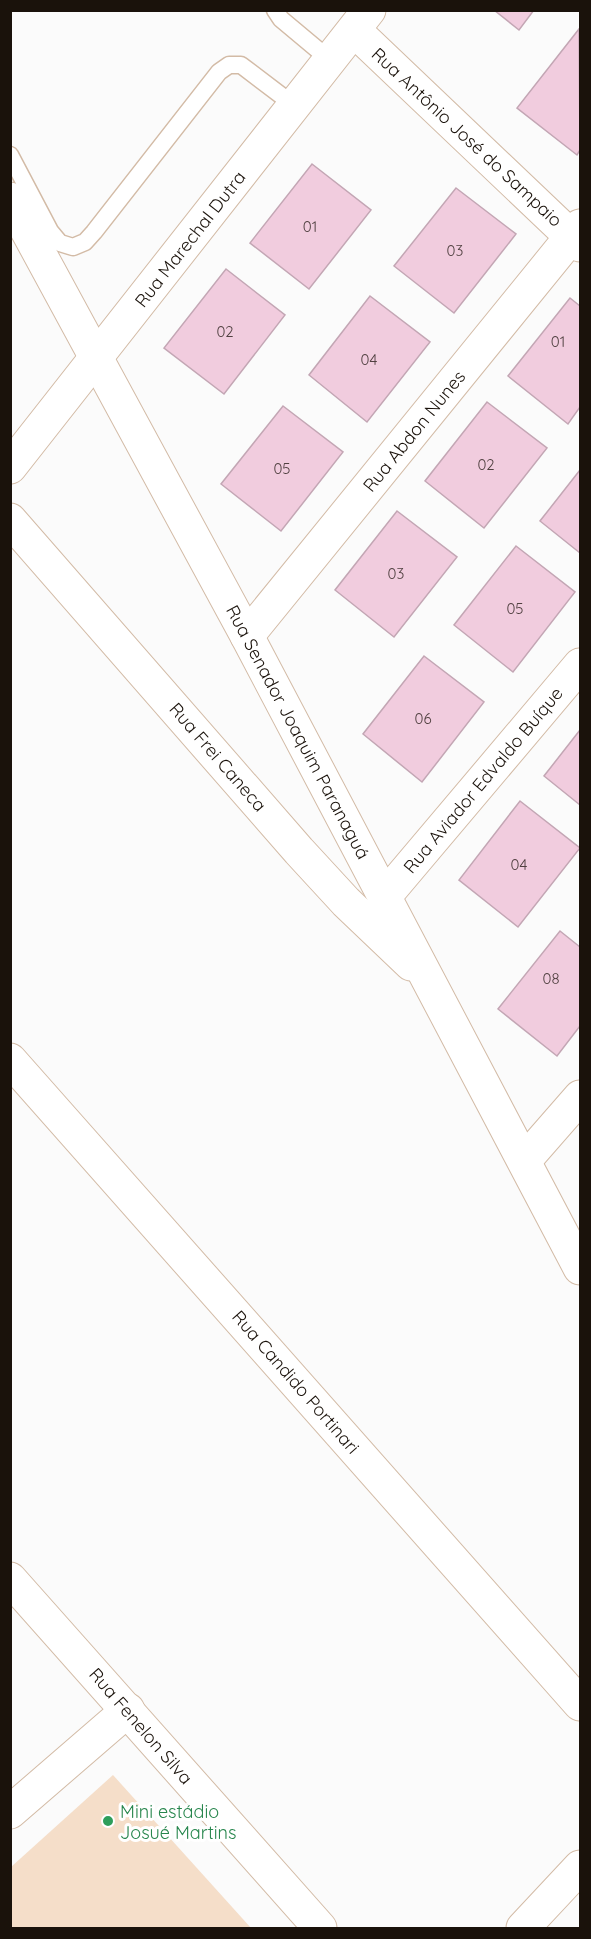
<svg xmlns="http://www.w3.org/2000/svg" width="591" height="1939" font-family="Quicksand,sans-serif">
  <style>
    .green { fill: #f5dec9 }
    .building { fill: #f1ccde; stroke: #c3a6b4; stroke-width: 1.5 }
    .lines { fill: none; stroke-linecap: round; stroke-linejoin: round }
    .service-casing { stroke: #d3bba6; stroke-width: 19 }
    .minor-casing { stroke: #d3bba6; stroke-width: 35 }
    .service { stroke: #fff; stroke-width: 16 }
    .minor { stroke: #fff; stroke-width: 33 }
    .leisure-dot { fill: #2e9e5b; stroke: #fff; stroke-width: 2 }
    .labels { text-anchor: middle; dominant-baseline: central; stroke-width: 6; stroke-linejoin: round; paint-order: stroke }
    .number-label { font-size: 15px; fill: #504040 }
    .street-label { font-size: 18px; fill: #1a120b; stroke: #fff }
    .leisure-label { font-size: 18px; fill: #27864d; stroke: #fff; text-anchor: start }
  </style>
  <rect width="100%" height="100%" fill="#fbfbfb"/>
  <polygon class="green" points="113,1775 251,1928 11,1928 11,1867"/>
  <g class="building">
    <polygon points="494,10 534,10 519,30"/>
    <polygon points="579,29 580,150 577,155 517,108"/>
    <polygon points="312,164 371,210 309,289 250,243"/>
    <polygon points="456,188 516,234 454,313 394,266"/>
    <polygon points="226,269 285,315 224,394 164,348"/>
    <polygon points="370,296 430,342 367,422 309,375"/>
    <polygon points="570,298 580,306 580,407 568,424 508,376"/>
    <polygon points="487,402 547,448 484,528 425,481"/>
    <polygon points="283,406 343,452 281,531 221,484"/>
    <polygon points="580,470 580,553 540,521"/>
    <polygon points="397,511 457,557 394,637 335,590"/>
    <polygon points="516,546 575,592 513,672 454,625"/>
    <polygon points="424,656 484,702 422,782 363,734"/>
    <polygon points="580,730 580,805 544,776"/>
    <polygon points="520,801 580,848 518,927 459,880"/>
    <polygon points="560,931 580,947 580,1026 557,1056 498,1009"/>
  </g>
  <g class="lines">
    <defs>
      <g id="service">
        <polyline points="275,10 281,19 330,60"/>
        <polyline points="10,155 50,231 60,243 73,247 85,242 94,232 219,72 229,65 241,65 295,106"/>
      </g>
      <g id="minor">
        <polyline points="354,30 580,245"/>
        <polyline points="10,199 247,636 580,1268"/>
        <polyline points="10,467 369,10"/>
        <polyline points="10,520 299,851 346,902 411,964"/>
        <polyline points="247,636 580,226"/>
        <polyline points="385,896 580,665"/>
        <polyline points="10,1060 580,1704"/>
        <polyline points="525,1160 580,1097"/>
        <polyline points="10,1579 320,1928"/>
        <polyline points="10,1812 128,1710"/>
        <polyline points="523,1928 580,1867"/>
      </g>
    </defs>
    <use href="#service" class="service-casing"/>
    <use href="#minor" class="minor-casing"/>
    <use href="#service" class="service"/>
    <use href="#minor" class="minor"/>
  </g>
  <circle class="leisure-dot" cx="108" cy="1821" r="6"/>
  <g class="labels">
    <g class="number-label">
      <text x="310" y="226">01</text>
      <text x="455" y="250">03</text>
      <text x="225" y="331">02</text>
      <text x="558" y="341">01</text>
      <text x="369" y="359">04</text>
      <text x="486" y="464">02</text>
      <text x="282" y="468">05</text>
      <text x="396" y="573">03</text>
      <text x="515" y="608">05</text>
      <text x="423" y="718">06</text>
      <text x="519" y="864">04</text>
      <text x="551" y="978">08</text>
    </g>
    <g class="street-label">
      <text transform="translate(467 137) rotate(43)">Rua Antônio José do Sampaio</text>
      <text transform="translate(190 239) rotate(-52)">Rua Marechal Dutra</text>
      <text transform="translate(414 431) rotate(-51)">Rua Abdon Nunes</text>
      <text transform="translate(298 732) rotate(62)">Rua Senador Joaquim Paranaguá</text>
      <text transform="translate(218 757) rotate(49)">Rua Frei Caneca</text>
      <text transform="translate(483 780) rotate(-50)">Rua Aviador Edvaldo Buíque</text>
      <text transform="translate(296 1382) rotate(49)">Rua Candido Portinari</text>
      <text transform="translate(141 1726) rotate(49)">Rua Fenelon Silva</text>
    </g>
    <g class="leisure-label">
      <text x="120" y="1811">Mini estádio<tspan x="120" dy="21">Josué Martins</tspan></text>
    </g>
  </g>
  <rect width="591" height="1939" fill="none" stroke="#1a120b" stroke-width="24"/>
</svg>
